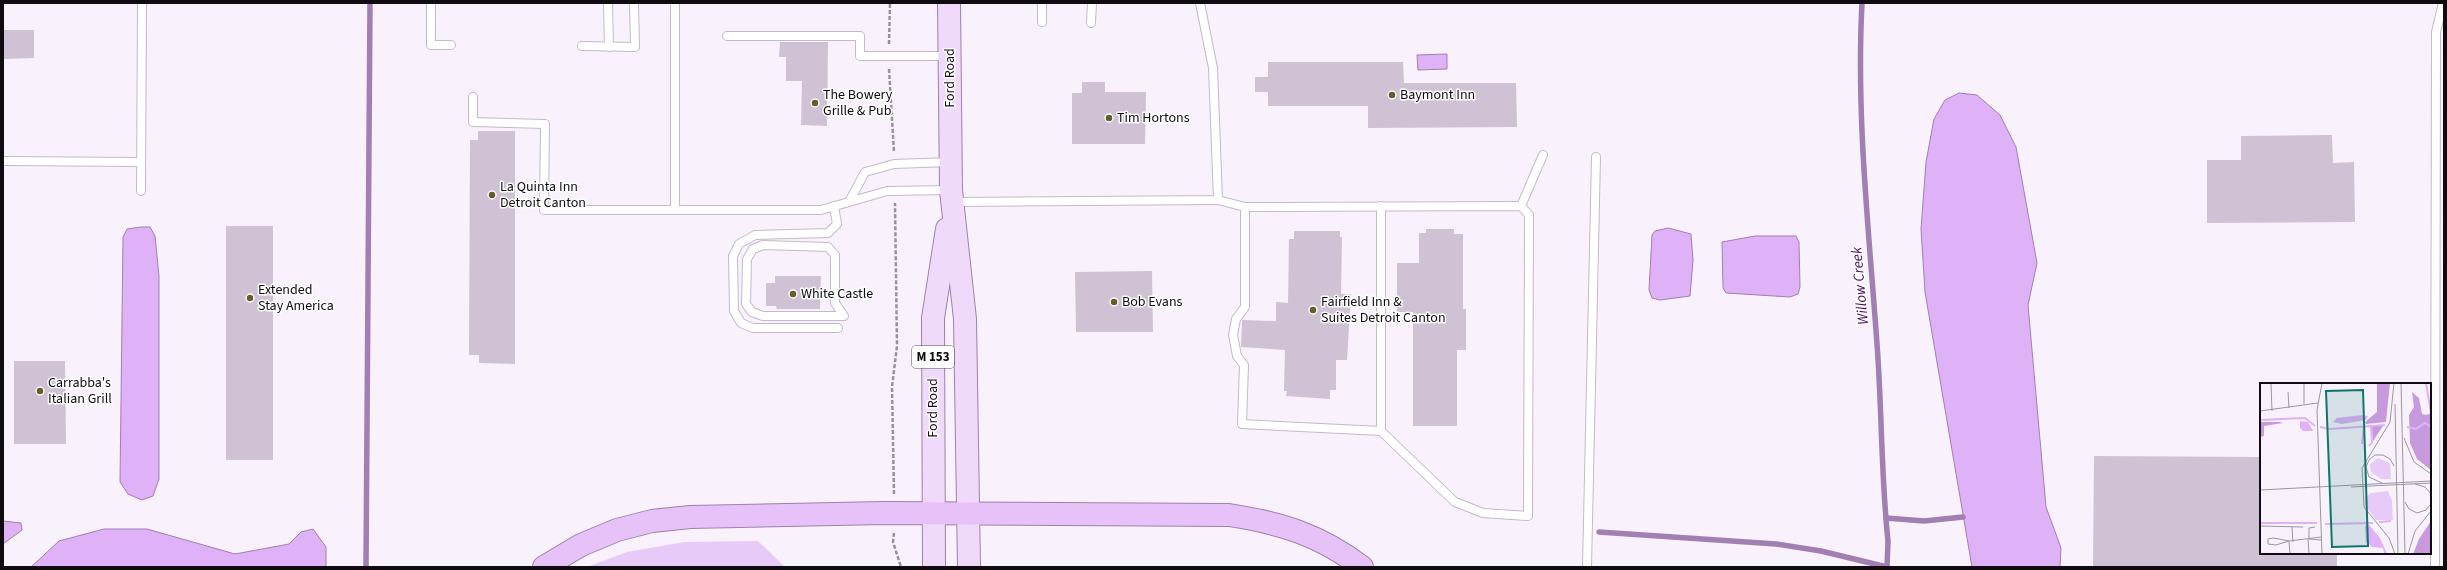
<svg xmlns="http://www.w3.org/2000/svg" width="2447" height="570" font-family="'Source Sans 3',sans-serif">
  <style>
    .green { fill: #e7caf8 }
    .water { fill: #dfb1f7; stroke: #a17fb2 }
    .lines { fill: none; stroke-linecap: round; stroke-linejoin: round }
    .stream { stroke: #a17fb2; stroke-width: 5.5 }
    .building { fill: #cec2d4 }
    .lane-casing { stroke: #c4b9cb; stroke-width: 10 }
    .primary-casing { stroke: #9b82a8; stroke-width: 24 }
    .highway-casing { stroke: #9b82a8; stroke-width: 24 }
    .path { stroke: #97919a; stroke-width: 2.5; stroke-dasharray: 4 2; stroke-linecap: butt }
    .lane { stroke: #fff; stroke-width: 8 }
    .primary { stroke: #f0dafb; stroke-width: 22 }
    .highway { stroke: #e6c2f9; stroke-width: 22 }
    .poi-dot { fill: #635e2a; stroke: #fff; stroke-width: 1.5 }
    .labels { text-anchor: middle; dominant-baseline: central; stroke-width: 3; stroke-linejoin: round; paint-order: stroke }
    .shield { fill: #fff; stroke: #575458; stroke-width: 1 }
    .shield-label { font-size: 13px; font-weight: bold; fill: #0f0b11 }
    .street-label { font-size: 14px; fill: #0f0b11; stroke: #fff }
    .poi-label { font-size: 14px; fill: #0f0b11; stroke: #fff; text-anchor: start }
    .water-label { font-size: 15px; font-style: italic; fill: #470b5e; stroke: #fff }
    .inset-river { fill: none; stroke: #dfb1f7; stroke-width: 2 }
    .inset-road { fill: none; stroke: #9b969f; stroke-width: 1 }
    .view { fill: #0f766e; fill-opacity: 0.15; stroke: #0f766e; stroke-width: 2 }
    .inset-edge { fill: none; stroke: #0f0b11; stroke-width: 2 }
  </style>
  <rect width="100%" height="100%" fill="#f9f2fd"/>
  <polygon class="green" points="758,541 785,567 587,567 627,552 684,542"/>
  <g class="water">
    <polygon points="1447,54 1447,69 1418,70 1417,55"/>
    <polygon points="1959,93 1977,95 2000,115 2016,147 2037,263 2028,305 2046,507 2061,548 2060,567 1972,567 1925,292 1921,229 1926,162 1934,119 1945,100"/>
    <polygon points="141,227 150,227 155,236 159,276 159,479 153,496 142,500 128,494 120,482 123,237 127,229"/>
    <polygon points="1668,228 1691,234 1693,260 1690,296 1660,300 1652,298 1649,290 1652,235 1655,231"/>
    <polygon points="1755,236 1796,236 1799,242 1800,287 1798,294 1790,297 1726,293 1723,288 1722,242"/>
    <polygon points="3,521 21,523 22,530 3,544"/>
    <polygon points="104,529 147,529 235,554 289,544 301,532 313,529 326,547 326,567 31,567 59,541"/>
  </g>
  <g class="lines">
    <g class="stream">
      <path d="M1862 3C1856 117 1869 231 1877 344 1882 410 1881 476 1888 541L1887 567"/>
      <polyline points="1886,518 1924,521 1963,517"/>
      <polyline points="1599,532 1776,544 1821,551 1887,567"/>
      <polyline points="366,567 370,3"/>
    </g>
  </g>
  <g class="building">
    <polygon points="3,30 34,30 34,58 3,59"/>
    <polygon points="780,42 828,42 827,126 801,125 802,81 786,81 786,57 779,57"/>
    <polygon points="1268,62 1403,62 1404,83 1516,83 1517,127 1368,128 1368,106 1268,106 1268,92 1255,92 1255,77 1268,77"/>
    <polygon points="1082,82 1105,82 1105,92 1146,92 1145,144 1072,144 1072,93 1082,93"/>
    <polygon points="478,131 515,131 515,364 479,363 479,355 469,355 470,140 478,140"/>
    <polygon points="2332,135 2333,163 2354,162 2355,222 2207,223 2207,160 2241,160 2241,136"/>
    <rect x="226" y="226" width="47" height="234"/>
    <polygon points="1426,229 1454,229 1454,234 1463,234 1463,309 1466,309 1466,350 1457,350 1457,426 1413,426 1413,312 1397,312 1397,263 1419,263 1419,233 1426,233"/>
    <polygon points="1294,231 1340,231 1340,237 1342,237 1341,294 1351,294 1347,360 1336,360 1336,390 1330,390 1330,399 1286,396 1287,391 1284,391 1285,350 1241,347 1242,320 1276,321 1276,302 1288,303 1289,239 1294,239"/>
    <polygon points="1152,271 1153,332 1076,332 1075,272"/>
    <polygon points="775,276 821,276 820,309 777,309 776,306 766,306 766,283 775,283"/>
    <polygon points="14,361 65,361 66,444 14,444"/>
    <polygon points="2094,456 2261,457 2261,553 2337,553 2337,567 2093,567"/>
  </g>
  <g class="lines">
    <defs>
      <g id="lane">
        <polyline points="431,3 431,45 451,45"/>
        <polyline points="608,3 609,47"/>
        <polyline points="675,3 675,210"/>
        <polyline points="1042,22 1042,3"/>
        <polyline points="1091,23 1092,3"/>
        <polyline points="727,36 860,36 860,56 949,56"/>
        <polyline points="582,46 635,47 634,3"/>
        <polyline points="473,97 473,122 545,124 544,210 821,210 849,202"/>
        <polyline points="3,161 141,162"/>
        <polyline points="950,162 894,164 865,172 849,202 887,191 951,190"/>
        <polyline points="141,191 142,3"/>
        <polyline points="1218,200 1245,207 1521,206 1529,215 1528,516 1483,513 1455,502 1381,431 1242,424 1244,365 1237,356 1233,335 1236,319 1245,307 1245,207"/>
        <polyline points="952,202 1218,200 1213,68 1200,3"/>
        <polyline points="834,206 837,224 828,233 755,235 739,244 733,256 734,311 741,323 753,328 838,328"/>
        <polyline points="1521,206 1543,155"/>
        <polygon points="763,245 828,247 835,255 835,303 844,316 763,316 752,312 746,304 747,259 753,249"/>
        <polyline points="1381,431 1381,206"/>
        <polyline points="1587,567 1596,157"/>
        <polyline points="2435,567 2436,32 2443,3"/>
      </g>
      <g id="primary">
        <polyline points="949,3 951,190 965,319 969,567"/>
        <polyline points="934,567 933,318 947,229"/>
      </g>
      <path id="highway" d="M544 567 581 545 617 530 652 521 690 517 884 513 1229 515C1281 523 1320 535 1362 567"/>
    </defs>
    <use href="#lane" class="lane-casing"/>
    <use href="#primary" class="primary-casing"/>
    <use href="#highway" class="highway-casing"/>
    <g class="path">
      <polyline points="889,44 890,3"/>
      <polyline points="889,69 894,152"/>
      <polyline points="894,494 892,387 897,346 895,203"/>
      <polyline points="894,533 893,542 901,567"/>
    </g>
    <use href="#lane" class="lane"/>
    <use href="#primary" class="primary"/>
    <use href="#highway" class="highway"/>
  </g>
  <g class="poi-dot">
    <circle cx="1392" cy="95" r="4"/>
    <circle cx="815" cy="103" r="4"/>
    <circle cx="1109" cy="118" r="4"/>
    <circle cx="492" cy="195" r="4"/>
    <circle cx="793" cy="294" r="4"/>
    <circle cx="250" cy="298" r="4"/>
    <circle cx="1114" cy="302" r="4"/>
    <circle cx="1313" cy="310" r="4"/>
    <circle cx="40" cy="391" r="4"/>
  </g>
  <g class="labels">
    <rect class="shield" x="912" y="346" width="42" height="22" rx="3"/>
    <g class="shield-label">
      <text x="933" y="357">M 153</text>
    </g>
    <g class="street-label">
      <text transform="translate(950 78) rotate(-90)">Ford Road</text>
      <text transform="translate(933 408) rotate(-90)">Ford Road</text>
    </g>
    <g class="poi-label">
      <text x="823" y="95">The Bowery<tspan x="823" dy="16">Grille &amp; Pub</tspan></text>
      <text x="1400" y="95">Baymont Inn</text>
      <text x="1117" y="118">Tim Hortons</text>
      <text x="500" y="187">La Quinta Inn<tspan x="500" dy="16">Detroit Canton</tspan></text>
      <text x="258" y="290">Extended<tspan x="258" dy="16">Stay America</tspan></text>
      <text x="801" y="294">White Castle</text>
      <text x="1122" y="302">Bob Evans</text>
      <text x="1321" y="302">Fairfield Inn &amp;<tspan x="1321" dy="16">Suites Detroit Canton</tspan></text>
      <text x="48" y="383">Carrabba's<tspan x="48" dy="16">Italian Grill</tspan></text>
    </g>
    <g class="water-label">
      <text transform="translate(1860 286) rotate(-95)">Willow Creek</text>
    </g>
  </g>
  <g transform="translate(2260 383)">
    <rect width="171" height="171" fill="#f9f2fd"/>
    <path d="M118 75 130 80 131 96H121L111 89 110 81ZM128 108 132 118 133 137H116L106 123 105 115 111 110Z" fill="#e7caf8"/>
    <path d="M117 0H130L126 39 106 41 105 39 117 29ZM152 9 159 15 162 31 166 32 171 30V87L157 76 150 60 149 32 154 24ZM0 39H20L23 40 4 43V53L0 54ZM112 43H123L113 58 112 44ZM171 138V171H153L159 156Z" fill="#c79ade"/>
    <path d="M102 32 108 33 106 37 82 41 73 39 77 35ZM40 38 48 39 53 48H43L40 45ZM109 142 120 155 127 171H124L123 165 112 164 106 159 105 143Z" fill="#dfb1f7"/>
    <path class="inset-river" d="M166 0 171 30M0 37 45 35 55 43M60 44 70 46 125 42M147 44 156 46 165 40 171 44M102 61 104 43M109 63 112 59 111 43M119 139 131 138M0 140H57M65 141 113 140"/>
    <path class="inset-road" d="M11 0 12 28M44 0V21M134 0 130 39 102 85 104 124 129 155 135 171M141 0 145 171M28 9 29 25M135 21 138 171M0 28 58 20M144 55 154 79 171 91M122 100 109 94 106 84 109 77 115 72H123L130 76 134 83M155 101 165 104 171 111M91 104 171 100M0 107 171 98M145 119 149 126 157 130 166 127 171 121M0 143 43 144M32 144 33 159M13 155 19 156 29 158 16 162 8 161V156ZM48 156 49 171M49 156V145L55 144M49 156 61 157M30 171 29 158 61 154M62 171 57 27 62 0M148 171 155 148 171 128"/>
    <path class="view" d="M103 7 108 163 72 164 66 8Z"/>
    <rect width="171" height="171" class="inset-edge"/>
  </g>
  <rect width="2447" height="570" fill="none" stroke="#0f0b11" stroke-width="8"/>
</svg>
